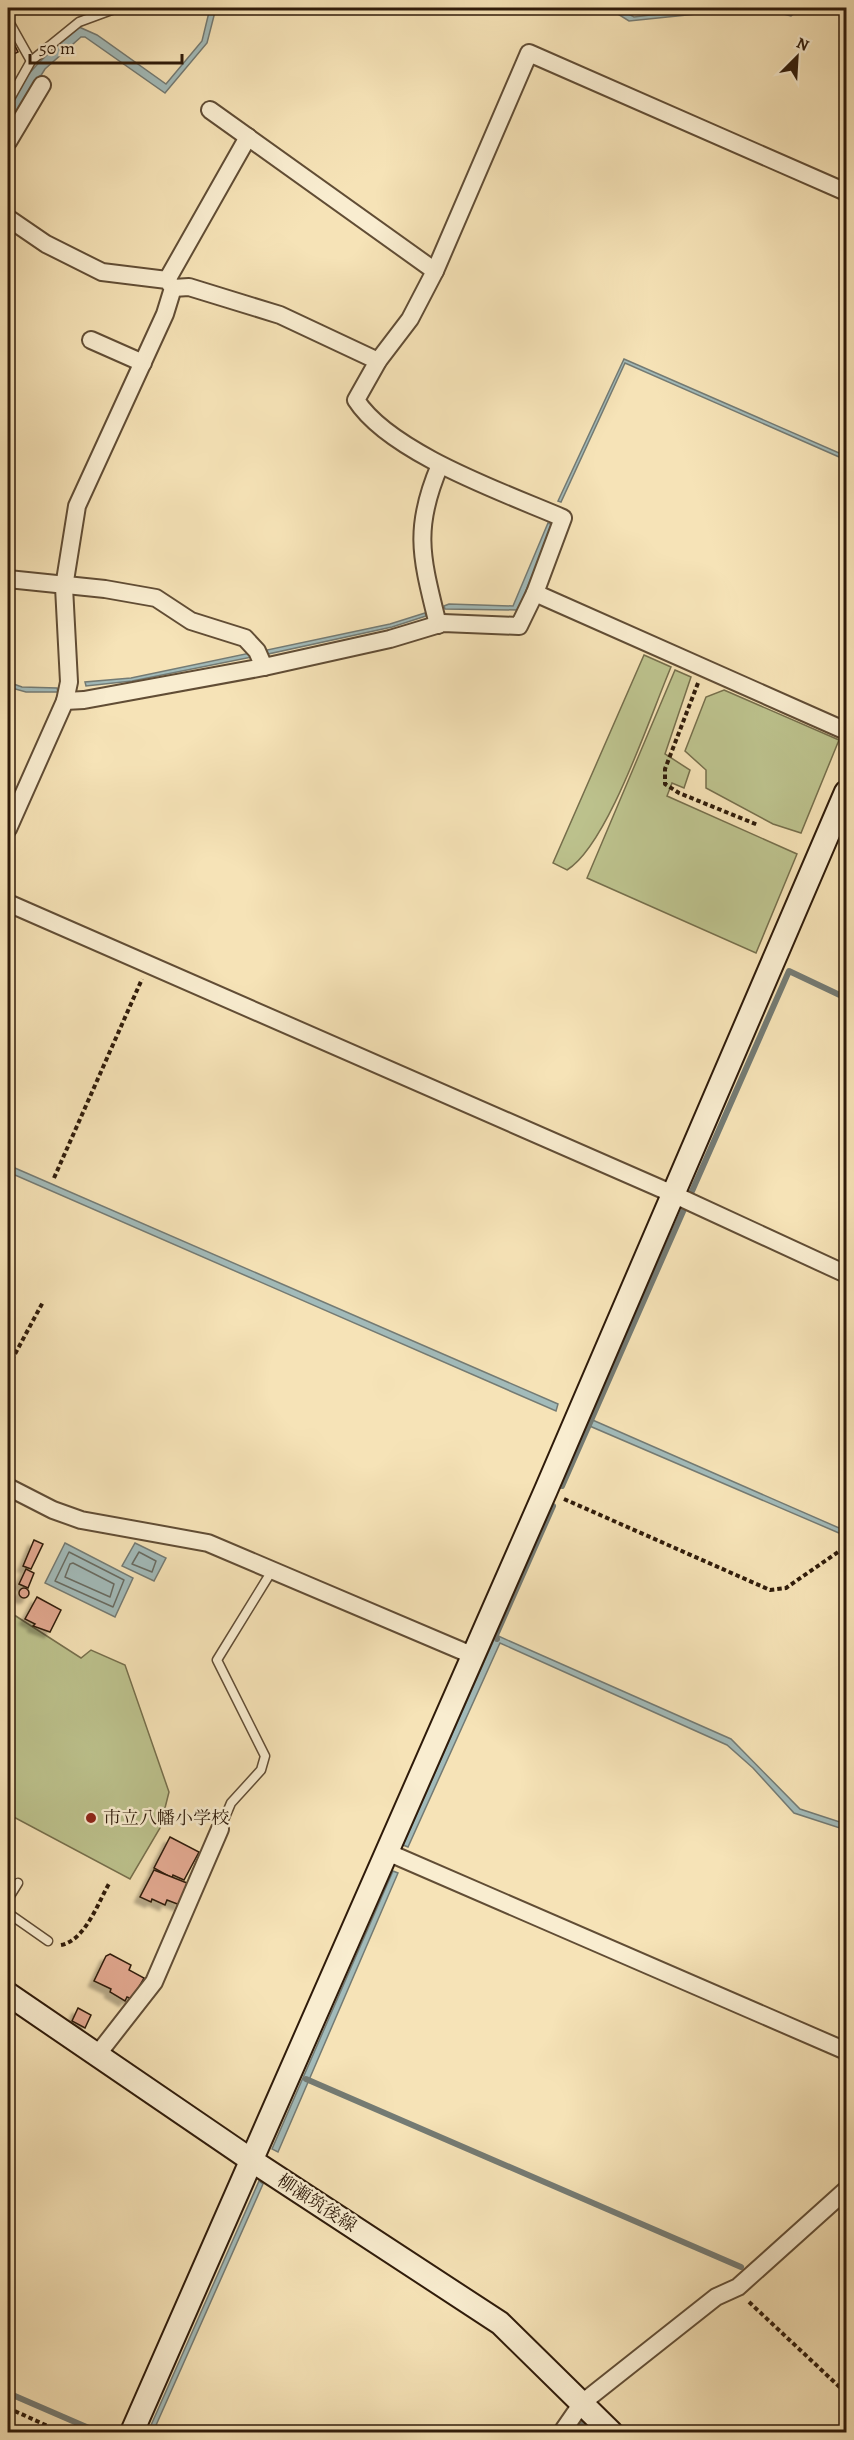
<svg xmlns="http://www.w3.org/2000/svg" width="854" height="2440" font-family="Alegreya,'Noto Serif JP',serif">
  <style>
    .green { fill: #bdc38e; stroke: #766f4c; stroke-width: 1.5 }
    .water { fill: #a2bbba; stroke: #747b74; stroke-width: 1.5 }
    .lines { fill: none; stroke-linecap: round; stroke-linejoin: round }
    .shore { stroke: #686b62; stroke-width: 1.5 }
    .stream { stroke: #747b74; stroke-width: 6 }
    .building { fill: #e3a991; stroke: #2f1b0a; stroke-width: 1.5; filter: url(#shadow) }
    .lane-casing { stroke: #614d35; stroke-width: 11 }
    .street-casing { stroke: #614d35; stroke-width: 20 }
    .secondary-casing { stroke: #2f1b0a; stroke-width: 26 }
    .path { stroke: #2f1b0a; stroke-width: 4; stroke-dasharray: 4.5 3; stroke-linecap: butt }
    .lane { stroke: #f9edd0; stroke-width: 8 }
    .street { stroke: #f9edd0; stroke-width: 16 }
    .secondary { stroke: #f9edd0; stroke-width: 22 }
    .poi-dot { fill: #8f2418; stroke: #f9edd0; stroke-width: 2 }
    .labels { text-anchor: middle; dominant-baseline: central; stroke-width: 5; stroke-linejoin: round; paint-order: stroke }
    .poi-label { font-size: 18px; fill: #2f1b0a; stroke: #f9edd0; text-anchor: start }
    .street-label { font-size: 18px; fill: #2f1b0a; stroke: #f9edd0 }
  </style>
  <defs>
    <filter id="shadow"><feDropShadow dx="-5.5" dy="5.5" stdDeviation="1.5" flood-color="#0004"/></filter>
  </defs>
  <rect width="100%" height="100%" fill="#f6e3b7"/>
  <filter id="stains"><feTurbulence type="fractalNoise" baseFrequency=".00333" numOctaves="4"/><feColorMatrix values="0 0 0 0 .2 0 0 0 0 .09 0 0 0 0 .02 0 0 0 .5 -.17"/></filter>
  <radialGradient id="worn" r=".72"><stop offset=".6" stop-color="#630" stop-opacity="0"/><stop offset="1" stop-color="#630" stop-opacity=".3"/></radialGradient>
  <g class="green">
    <path d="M644 655 671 667C650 716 608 845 567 870L553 863Z"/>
    <polygon points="675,670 691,677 665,754 690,770 684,788 672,783 667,796 797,854 756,953 587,878"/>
    <polygon points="724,690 839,740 801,833 773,824 706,788 706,770 685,751 706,697"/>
    <polygon points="8,1611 81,1658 91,1650 125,1665 169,1792 160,1828 130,1879 8,1814"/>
  </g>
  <g class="water">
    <path d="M210 8H216L207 43 165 93 85 37H81L45 69 8 128C7 84 48 53 79 27L97 35 166 84 202 41Z"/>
    <polygon points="608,8 617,8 634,17 708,8 781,8 791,11 801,8 791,16 775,12 726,11 629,21"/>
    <polygon points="624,359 846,456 846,460 625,363 561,502 558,501"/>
    <polygon points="548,523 553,525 518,610 445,609 444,606 449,604 513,606"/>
    <polygon points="425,613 426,616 392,627 268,654 267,650 390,624"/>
    <polygon points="250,653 252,657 132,681 86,686 85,682 131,678"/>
    <polygon points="8,682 22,687 57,688 58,692 26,692 8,687"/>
    <polygon points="8,1165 558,1404 556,1411 8,1172"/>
    <polygon points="588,1418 846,1531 846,1536 585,1424"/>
    <polygon points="65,1543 133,1578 115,1617 45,1583"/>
    <polygon points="135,1543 166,1558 154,1581 122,1566"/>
    <polygon points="496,1635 731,1739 800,1809 846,1824 846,1830 794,1813 753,1768 727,1745 500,1643 408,1847 403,1845"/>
    <polygon points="393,1871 398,1873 278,2152 272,2149"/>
    <polygon points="259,2181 263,2184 153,2432 148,2432"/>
  </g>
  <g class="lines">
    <g class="shore">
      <polygon points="69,1552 124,1580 113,1607 55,1581"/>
      <polygon points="139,1552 156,1561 152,1572 132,1564"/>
      <polygon points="73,1563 114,1584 110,1597 65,1577 70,1564"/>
    </g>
    <g class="stream">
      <polyline points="562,1486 789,971 846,998"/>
      <polyline points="497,1639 496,1635 553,1506"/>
      <polyline points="306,2079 741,2267"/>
      <polyline points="8,2393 98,2432"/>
      <polyline points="577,2432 582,2424"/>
    </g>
  </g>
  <g class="building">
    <polygon points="8,32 18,52 8,57"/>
    <polygon points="34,1540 43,1544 31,1569 23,1566"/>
    <polygon points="26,1569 34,1573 28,1588 19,1584"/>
    <circle cx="24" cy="1593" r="5"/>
    <polygon points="37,1597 61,1610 50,1632 33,1626 35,1624 25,1619"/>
    <polygon points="170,1837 199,1852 184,1880 173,1875 172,1878 154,1868"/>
    <polygon points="154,1870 187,1883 180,1905 167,1900 165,1905 152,1899 151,1902 140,1897"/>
    <polygon points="110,1954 131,1965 129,1970 144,1978 132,1999 127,1997 125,2001 110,1992 111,1989 94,1981 106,1956"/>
    <polygon points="78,2008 91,2015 85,2028 72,2021"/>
  </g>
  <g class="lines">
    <defs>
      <g id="lane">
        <polyline points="8,20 31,61"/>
        <polyline points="8,102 31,61 79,22 117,8"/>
        <polyline points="220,1829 231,1803 261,1770 265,1756 217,1660 273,1569"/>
        <polyline points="8,1899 18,1883"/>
        <polyline points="8,1913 48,1941"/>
      </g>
      <g id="street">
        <polyline points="210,110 435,271"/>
        <polyline points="8,142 42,85"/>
        <polyline points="8,218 46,244 102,272 167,280 173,288 165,314 77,506 64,587 69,682 65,701"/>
        <polyline points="167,280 248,137"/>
        <polyline points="173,288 189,287 280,315 378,361"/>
        <polyline points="91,340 143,363"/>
        <polyline points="8,579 105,589 156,598 191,621 245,638 257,651 264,667"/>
        <polyline points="535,593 846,731"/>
        <path d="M438 625C422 559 412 530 440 465"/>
        <path d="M8 829 65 701 84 700 264 667 390 639 443 623 519 626 535 593 563 518C505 493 390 453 356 400L378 361 410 319 435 271 529 53 846 192"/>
        <polyline points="8,903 664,1190 846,1274"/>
        <polyline points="8,1487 53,1510 81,1520 208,1543 474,1656"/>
        <polyline points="387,1852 846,2051"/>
        <polyline points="97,2055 154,1982 220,1829"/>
        <polyline points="562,2432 582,2403 716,2297 738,2287 846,2190"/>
      </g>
      <g id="secondary">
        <polyline points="8,1994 251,2160 500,2323 611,2432"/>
        <polyline points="132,2432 546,1490 846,792"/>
      </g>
    </defs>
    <use href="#lane" class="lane-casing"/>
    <use href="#street" class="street-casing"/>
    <use href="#secondary" class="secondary-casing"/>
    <g class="path">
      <polyline points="698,683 665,769 665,784 679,793 758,825"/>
      <polyline points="54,1178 142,979"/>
      <polyline points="8,1367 43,1302"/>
      <polyline points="564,1499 770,1590 786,1588 841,1550"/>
      <path d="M61 1945C86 1940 98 1902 110 1882"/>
      <polyline points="749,2302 846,2393"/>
      <polyline points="8,2408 61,2432"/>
    </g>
    <use href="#lane" class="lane"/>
    <use href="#street" class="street"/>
    <use href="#secondary" class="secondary"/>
  </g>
  <circle class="poi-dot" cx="91" cy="1818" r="6"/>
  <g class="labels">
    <g class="poi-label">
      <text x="103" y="1818">市立八幡小学校</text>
    </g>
    <g class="street-label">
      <text transform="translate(317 2203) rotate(33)">柳瀬筑後線</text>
    </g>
  </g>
  <rect width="854" height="2440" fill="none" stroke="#f6e3b7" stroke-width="30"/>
  <rect x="9" y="9" width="836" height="2422" fill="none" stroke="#2f1b0a" stroke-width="3"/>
  <rect x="15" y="15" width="824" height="2410" fill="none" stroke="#2f1b0a" stroke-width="1.5"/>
  <g transform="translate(797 57) rotate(24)" stroke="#f9edd0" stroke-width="4.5" paint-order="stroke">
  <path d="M0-4.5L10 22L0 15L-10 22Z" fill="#2f1b0a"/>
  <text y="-9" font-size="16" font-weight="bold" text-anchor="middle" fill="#2f1b0a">N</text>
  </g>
  <path d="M30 54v9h152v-9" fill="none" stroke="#2f1b0a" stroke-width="3"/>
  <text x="39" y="54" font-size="18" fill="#2f1b0a" stroke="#f9edd0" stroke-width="4.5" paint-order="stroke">50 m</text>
  <rect width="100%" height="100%" filter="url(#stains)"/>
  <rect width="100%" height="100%" fill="url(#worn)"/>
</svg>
